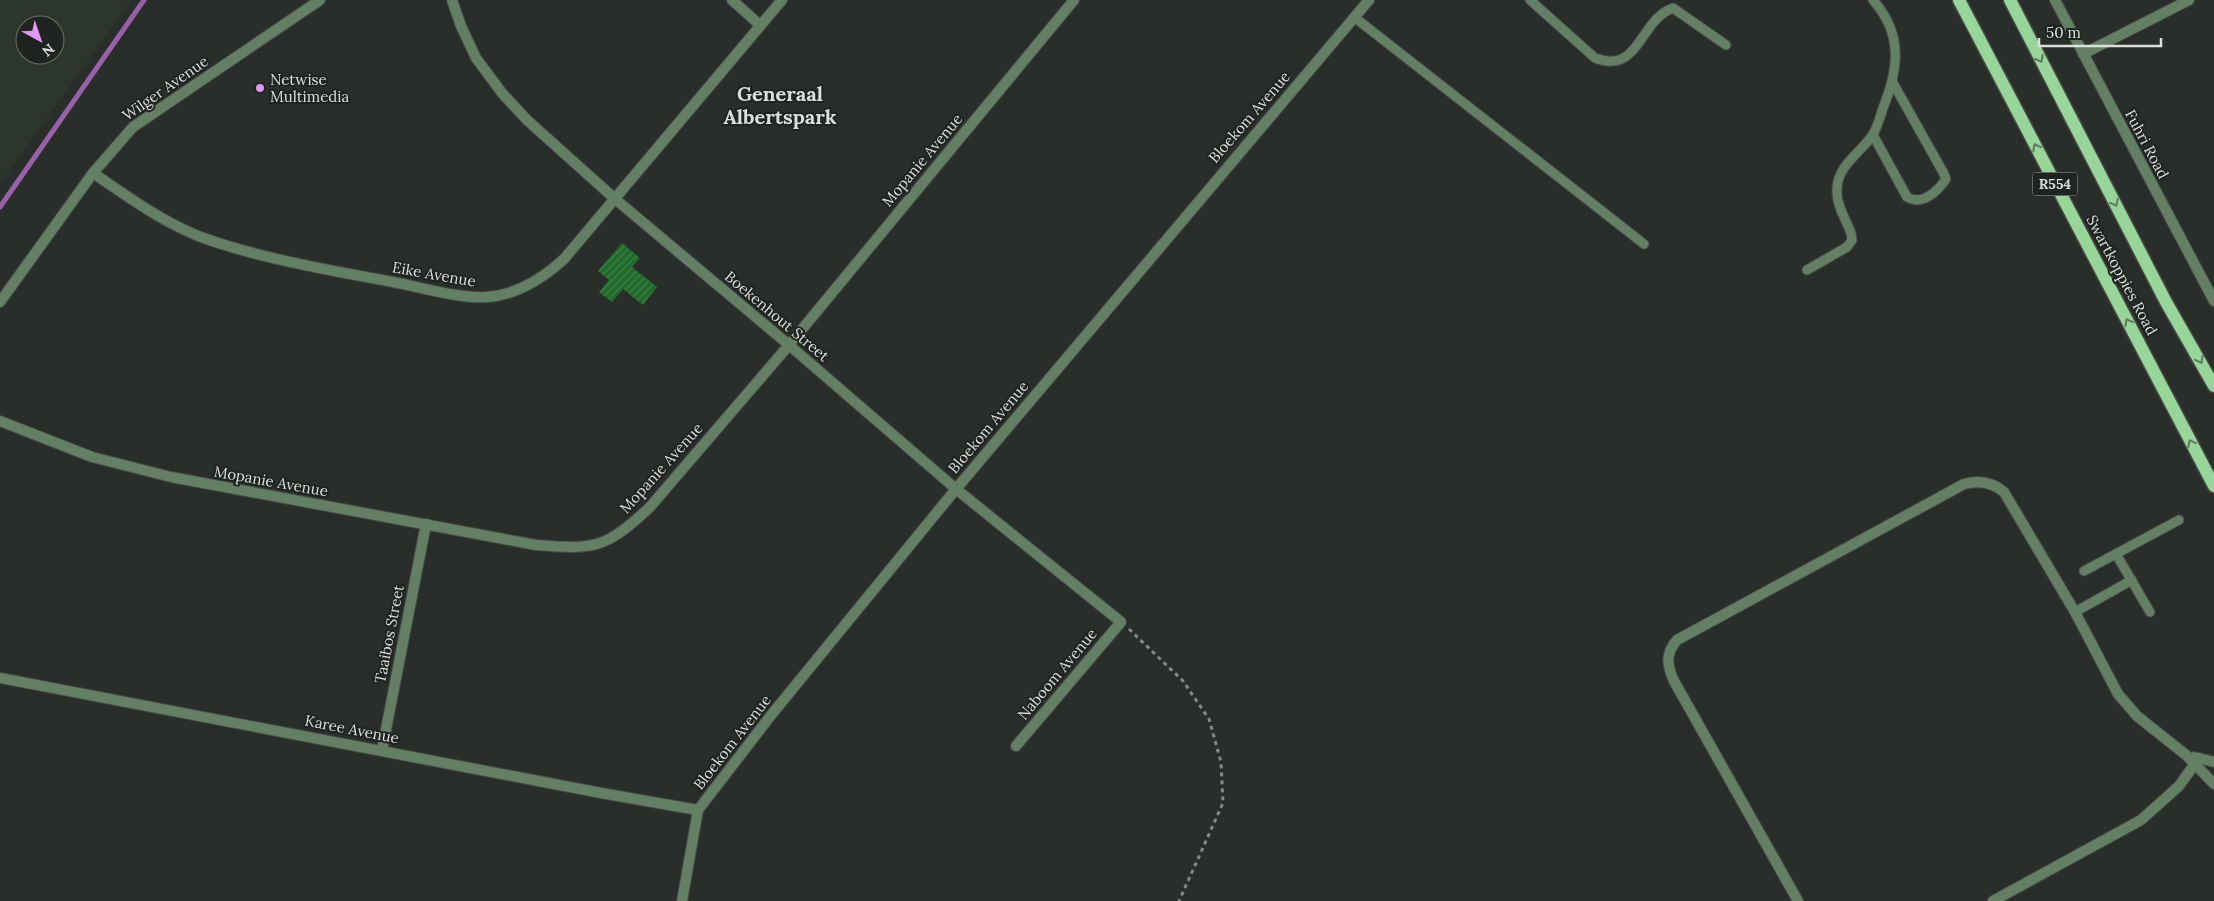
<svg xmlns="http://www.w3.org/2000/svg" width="2214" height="901" font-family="Lora,serif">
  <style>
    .built { fill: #2d362d; fill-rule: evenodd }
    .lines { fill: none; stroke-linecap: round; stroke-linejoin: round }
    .stream { stroke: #9760a8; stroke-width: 5 }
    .building { fill: url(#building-hatch) }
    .lane-casing { stroke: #474a47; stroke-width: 11 }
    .street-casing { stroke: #474a47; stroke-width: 12 }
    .primary-casing { stroke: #474a47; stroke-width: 15 }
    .path { stroke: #858885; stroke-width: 3; stroke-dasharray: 4 4; stroke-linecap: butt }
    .lane { stroke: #638064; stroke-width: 9 }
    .street { stroke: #638064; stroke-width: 10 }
    .primary { stroke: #97d599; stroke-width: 12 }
    .oneway { stroke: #5c7c5c }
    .poi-dot { fill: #de98f2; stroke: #202420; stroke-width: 2 }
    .labels { text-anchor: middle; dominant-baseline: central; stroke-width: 4; stroke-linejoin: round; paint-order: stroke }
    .shield { fill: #202420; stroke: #a4a7a4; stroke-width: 1 }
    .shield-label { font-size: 14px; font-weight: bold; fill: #dddfdd }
    .poi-label { font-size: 15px; fill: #dddfdd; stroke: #202420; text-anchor: start }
    .street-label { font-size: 15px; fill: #dddfdd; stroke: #202420 }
    .district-label { font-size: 20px; font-weight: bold; fill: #dddfdd; stroke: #202420 }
  </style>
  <defs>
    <pattern id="building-hatch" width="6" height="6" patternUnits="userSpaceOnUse" patternTransform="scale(1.25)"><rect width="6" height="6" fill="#206b2b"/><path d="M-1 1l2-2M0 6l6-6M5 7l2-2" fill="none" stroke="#408049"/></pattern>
  </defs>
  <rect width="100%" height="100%" fill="#2a2e2a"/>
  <path class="built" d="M0 0H131L0 184ZM25 25H55V55H25Z"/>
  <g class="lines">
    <polyline class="stream" points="0,207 144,0"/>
  </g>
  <polygon class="building" points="622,243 640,258 632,267 657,287 643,305 623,289 612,302 599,292 609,280 598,271"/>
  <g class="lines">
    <defs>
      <g id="lane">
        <path d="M1530 0 1595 58C1640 75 1639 20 1673 8L1726 45"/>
        <polyline points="1354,17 1644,244"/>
        <path d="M1873 135 1907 197C1922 206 1937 192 1946 179L1943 172 1893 83"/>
        <path d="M1807 270 1847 247 1852 240 1851 233C1846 220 1836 204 1837 190 1837 166 1859 154 1872 136 1877 129 1880 117 1883 108 1899 68 1903 34 1873 0"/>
        <polyline points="2116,554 2150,612"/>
        <polyline points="2084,571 2179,520"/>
        <polyline points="2075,612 2132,580"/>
      </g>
      <g id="street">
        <polyline points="452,0 461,26 476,58 502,93 527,120 614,198 789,345 956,489 1121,622 1016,746"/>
        <polyline points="732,0 760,25"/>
        <polyline points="2055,0 2214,301"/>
        <polyline points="2083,54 2189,0"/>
        <path d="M93 173C127 196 162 222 201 237 258 258 333 271 393 282 421 287 459 299 487 297 517 295 542 279 564 259L782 0"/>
        <polyline points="0,302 93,173 133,127 320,0"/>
        <path d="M0 421 92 457 171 477 536 545C596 550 606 548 650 507L789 345 1074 0"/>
        <polyline points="0,678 601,793 698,810"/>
        <polyline points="382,750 426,524"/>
        <polyline points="2194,757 2214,762"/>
        <polyline points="682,901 698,810 772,714 956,489 1369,0"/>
        <path d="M1798 901 1674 681C1667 665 1665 654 1677 640L1964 484C1979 480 1992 482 2004 492L2075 612 2118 694 2137 716 2186 755 2214 784"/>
        <polyline points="1993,901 2141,820 2179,786 2199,758"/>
      </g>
      <g id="primary">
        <polyline points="1959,0 2214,486"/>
        <polyline points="2010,0 2166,302 2214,386"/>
      </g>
    </defs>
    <use href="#lane" class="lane-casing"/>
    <use href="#street" class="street-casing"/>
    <use href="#primary" class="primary-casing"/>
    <polyline class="path" points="1129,629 1183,681 1209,719 1221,762 1223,803 1179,901"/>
    <use href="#lane" class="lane"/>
    <use href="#street" class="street"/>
    <use href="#primary" class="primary"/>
  </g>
  <defs><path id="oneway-chevron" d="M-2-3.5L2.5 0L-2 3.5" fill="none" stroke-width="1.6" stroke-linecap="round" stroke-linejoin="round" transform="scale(1.25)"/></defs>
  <g class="oneway">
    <use href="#oneway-chevron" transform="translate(2040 59) rotate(63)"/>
    <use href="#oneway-chevron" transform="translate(2036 147) rotate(-118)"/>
    <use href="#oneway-chevron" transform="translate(2115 203) rotate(62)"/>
    <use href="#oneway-chevron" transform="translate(2128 322) rotate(-118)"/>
    <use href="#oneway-chevron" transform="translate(2200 360) rotate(61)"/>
    <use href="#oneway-chevron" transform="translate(2191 443) rotate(-118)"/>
  </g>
  <circle class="poi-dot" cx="260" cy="88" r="5"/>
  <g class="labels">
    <rect class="shield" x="2032.5" y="172.5" width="45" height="23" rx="4"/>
    <g class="shield-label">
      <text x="2055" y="184">R554</text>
    </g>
    <g class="poi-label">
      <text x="270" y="79">Netwise<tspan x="270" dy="17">Multimedia</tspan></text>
    </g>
    <g class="street-label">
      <text transform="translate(165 88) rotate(-35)">Wilger Avenue</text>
      <text transform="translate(1249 117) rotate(-49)">Bloekom Avenue</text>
      <text transform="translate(2147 144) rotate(62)">Fuhri Road</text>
      <text transform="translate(922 160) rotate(-50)">Mopanie Avenue</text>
      <text transform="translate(434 274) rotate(10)">Eike Avenue</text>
      <text transform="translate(2122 275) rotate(62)">Swartkoppies Road</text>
      <text transform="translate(777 316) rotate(40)">Boekenhout Street</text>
      <text transform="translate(988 427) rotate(-50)">Bloekom Avenue</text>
      <text transform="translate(661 468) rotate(-48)">Mopanie Avenue</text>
      <text transform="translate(271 481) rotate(10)">Mopanie Avenue</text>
      <text transform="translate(389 634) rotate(-79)">Taaibos Street</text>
      <text transform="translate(1057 674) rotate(-50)">Naboom Avenue</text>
      <text transform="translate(352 729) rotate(11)">Karee Avenue</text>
      <text transform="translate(732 742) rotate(-52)">Bloekom Avenue</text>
    </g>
    <g class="district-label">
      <text x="780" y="93">Generaal<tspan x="780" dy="23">Albertspark</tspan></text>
    </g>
  </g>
  <g transform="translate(40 40) rotate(140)"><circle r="24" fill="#202420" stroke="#6c6f6c"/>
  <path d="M0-4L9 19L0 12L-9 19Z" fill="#de98f2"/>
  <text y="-8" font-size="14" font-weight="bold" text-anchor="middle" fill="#dddfdd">N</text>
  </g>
  <path d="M2039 38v8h122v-8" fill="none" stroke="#dddfdd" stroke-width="2.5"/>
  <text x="2046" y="38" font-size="15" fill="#dddfdd" stroke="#202420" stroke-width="4" paint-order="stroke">50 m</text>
</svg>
